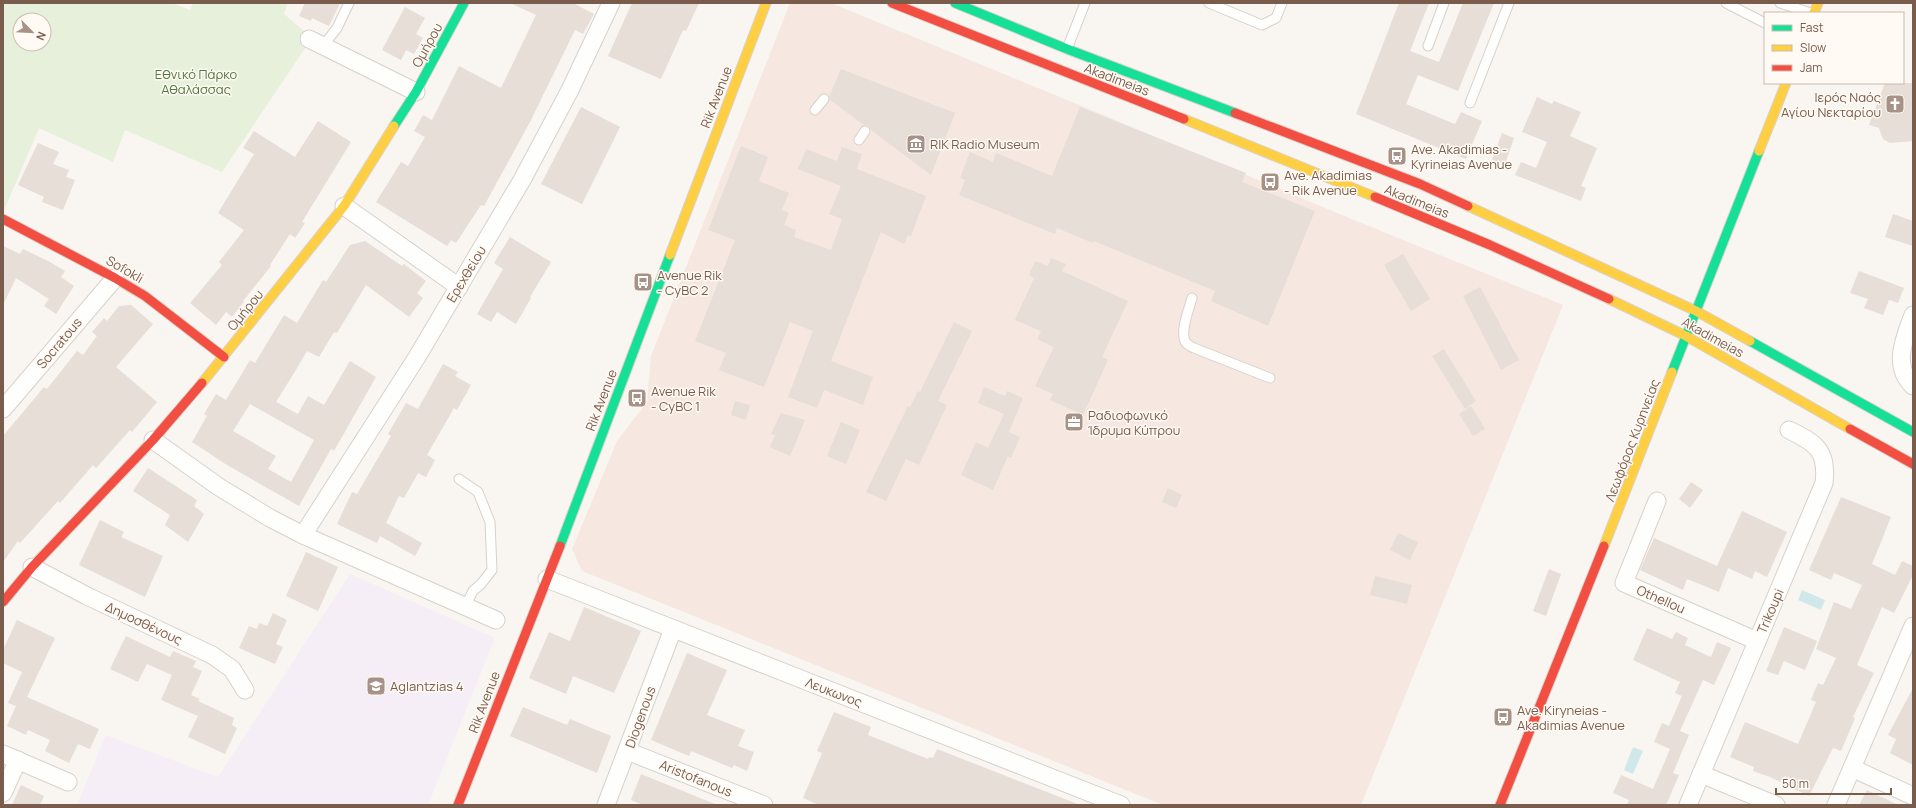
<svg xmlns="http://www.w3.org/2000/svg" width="1916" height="808" font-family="Manrope,sans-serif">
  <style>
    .commercial { fill: #f6e8e1 }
    .education { fill: #f6eef6 }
    .green { fill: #e7f0db; fill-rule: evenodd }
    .water { fill: #d0e8ea }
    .building { fill: #e6ded7; fill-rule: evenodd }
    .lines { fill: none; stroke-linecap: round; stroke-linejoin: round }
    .lane-casing { stroke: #d7d1cb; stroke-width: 11 }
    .street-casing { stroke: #d7d1cb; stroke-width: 19 }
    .fast-casing { stroke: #d9d2cb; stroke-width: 11 }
    .slow-casing { stroke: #d9d2cb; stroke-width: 11 }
    .jam-casing { stroke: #d9d2cb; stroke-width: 11 }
    .lane { stroke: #fefefd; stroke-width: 9 }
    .street { stroke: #fefefd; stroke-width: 17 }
    .fast { stroke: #16e098; stroke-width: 9 }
    .slow { stroke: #ffcf43; stroke-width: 9 }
    .jam { stroke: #f24e42; stroke-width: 9 }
    .labels { text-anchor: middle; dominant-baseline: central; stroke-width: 3; stroke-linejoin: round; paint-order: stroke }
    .street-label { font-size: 13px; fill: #7a5c4d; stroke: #fffaf3 }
    .park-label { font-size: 13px; fill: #537a41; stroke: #fffaf3 }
    .poi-label { font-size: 13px; fill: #7a5c4d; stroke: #fffaf3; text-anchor: start }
  </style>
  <rect width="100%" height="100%" fill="#f9f5f0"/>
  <polygon class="commercial" points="790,3 831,3 1072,102 1337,213 1563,305 1361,805 1163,805 582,571 572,549 617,441 647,402 651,356"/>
  <polygon class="education" points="350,574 495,638 428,805 77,805 106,735 218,777"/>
  <path class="green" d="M3 3H172L190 10 193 3H288L284 14 312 38 222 172 125 130 113 162 39 128 3 213ZM20 20H44V44H20Z"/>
  <g class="water">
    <polygon points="1802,590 1825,600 1821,610 1798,600"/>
    <polygon points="1633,747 1643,751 1633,774 1624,770"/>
  </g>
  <g class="building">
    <polygon points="305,3 340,3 329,26 312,18 311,21 299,16"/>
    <polygon points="510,3 573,3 594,14 583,34 575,30 530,122 484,206 481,205 456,243 451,240 447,246 376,202 401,162 408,166 425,137 414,131 423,115 432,120 459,66 501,88 536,15"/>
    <polygon points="632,3 699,3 686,31 683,30 661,79 608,56"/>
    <polygon points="1399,3 1429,3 1410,51 1439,62 1463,3 1494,3 1458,91 1418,75 1406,104 1455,124 1461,112 1482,121 1466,159 1356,114"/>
    <polygon points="405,7 425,18 416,34 423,38 414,54 406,50 401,60 382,50"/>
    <polygon points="841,69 955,113 931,175 871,130 869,126 864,125 830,100 829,97"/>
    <polygon points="1885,83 1913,83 1913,141 1890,143 1883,139 1879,128 1869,125"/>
    <polygon points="1537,97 1552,104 1554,101 1581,112 1570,136 1597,148 1581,186 1586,188 1581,201 1515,175 1521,162 1536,168 1547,142 1522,132"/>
    <polygon points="581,107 620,127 582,204 541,184"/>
    <polygon points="1080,107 1246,173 1242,182 1315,211 1268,326 1211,301 1215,291 1094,241 1093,243 1057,228 1055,234 959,195 965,180 960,178 970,152 993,162 996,153 1052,176"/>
    <polygon points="318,121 351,142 302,222 305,223 295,238 290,234 270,265 271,266 243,301 244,302 232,317 226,312 216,325 190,303 222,265 219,262 244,230 218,213 254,154 243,148 254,131 295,157"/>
    <polygon points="1502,133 1514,138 1505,164 1492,160"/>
    <polygon points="38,143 59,152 53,164 69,170 66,177 75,180 63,210 42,202 44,197 18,185"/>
    <polygon points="741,146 768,157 759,181 789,193 782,210 789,213 784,225 796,230 794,237 831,250 842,219 829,214 841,186 798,169 806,149 837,161 842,147 862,154 857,169 926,196 911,236 908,235 904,244 881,232 831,361 873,377 863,405 824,390 817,408 788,397 813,331 790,322 764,387 719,370 726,353 695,341 735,240 708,230"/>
    <polygon points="1893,214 1913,221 1913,246 1885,237"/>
    <polygon points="510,237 551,262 530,297 531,298 516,324 497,312 491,322 477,314 503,269 494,263"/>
    <path d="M365 241 402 266 404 264 426 281 417 293 423 298 409 317 366 285 337 333 334 332 319 357 307 351 294 373 276 402 298 414 308 396 324 405 350 361 376 377 334 451 331 449 299 506 227 465 192 442 207 416 204 414 216 394 226 400 250 360 255 363 284 315 297 323 323 280 326 282 350 245ZM250 404 314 440 291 482 268 469 276 456 233 431Z"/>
    <polygon points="3,246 20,254 23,249 50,262 65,271 61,277 74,286 56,314 44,306 49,299 16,278 3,305"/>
    <polygon points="1403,254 1430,299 1411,311 1384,265"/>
    <polygon points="1051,258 1066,264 1062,271 1128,301 1102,357 1108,360 1083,415 1050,400 1053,394 1035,386 1054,347 1037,339 1041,331 1015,320 1034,278 1029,275 1035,261 1048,266"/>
    <polygon points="1859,271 1904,288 1898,303 1889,300 1883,315 1864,308 1868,299 1850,293"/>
    <polygon points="1480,287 1519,360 1501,370 1463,296"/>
    <polygon points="131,305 153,324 116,367 157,402 132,432 130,430 96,468 93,465 60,503 58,501 20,543 18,541 3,562 3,436 44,387 47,389 77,351 83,355 97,336 92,332 104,318 107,321 119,306"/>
    <polygon points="954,322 972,331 938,401 947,405 919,465 906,459 886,501 866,492 908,406 910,407 918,391 920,392"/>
    <polygon points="1444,349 1476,401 1465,409 1432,356"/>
    <polygon points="443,364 458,372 455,376 471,385 457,410 454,408 427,455 435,460 426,477 418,473 404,498 399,496 386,523 422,543 415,556 380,536 377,543 337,524 352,492 357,494 391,436 388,434 406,403 418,409"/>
    <polygon points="984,387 1005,396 1007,391 1023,398 1009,432 1020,437 1011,458 1008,456 993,490 961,475 976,442 988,448 1004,414 978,403"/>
    <polygon points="735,401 750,405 746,420 731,415"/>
    <polygon points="1471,406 1485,429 1473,436 1459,414"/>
    <polygon points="781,413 805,420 790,456 770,447 775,435 771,434"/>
    <polygon points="841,422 860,430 846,464 827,456"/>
    <polygon points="148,468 197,500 194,506 204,514 188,542 165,525 170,515 133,491"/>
    <polygon points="1691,482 1703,490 1690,508 1679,499"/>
    <polygon points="1168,488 1182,495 1176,508 1162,502"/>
    <polygon points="1841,497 1891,517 1872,564 1895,575 1902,561 1913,566 1913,575 1894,613 1882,607 1857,665 1874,673 1853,717 1855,718 1841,751 1833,748 1809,796 1770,777 1753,771 1754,767 1730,757 1745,722 1798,744 1816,702 1811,700 1818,683 1823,685 1836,658 1816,649 1834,602 1851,609 1862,585 1834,573 1831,580 1809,570"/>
    <polygon points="1742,511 1787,532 1767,577 1755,571 1752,579 1728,568 1719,592 1687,579 1683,590 1640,570 1654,538 1717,566"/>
    <polygon points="100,520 124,532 121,537 163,556 145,597 79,565"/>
    <polygon points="1398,533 1418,542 1410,560 1390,550"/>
    <polygon points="306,552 338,567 318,611 286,596"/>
    <polygon points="1549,569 1561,574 1546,616 1533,611"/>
    <polygon points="1375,576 1412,585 1407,604 1370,595"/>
    <polygon points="584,607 641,631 614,693 573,676 566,694 529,678 549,632 570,641"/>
    <polygon points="273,613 287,620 276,644 283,647 275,664 239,648 249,626 257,629 259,623 267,626"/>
    <polygon points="17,620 55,638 27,697 99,729 90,749 78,744 69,763 45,751 50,740 28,730 26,735 7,726 16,706 8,703 22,672 3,663 3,650"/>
    <polygon points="1784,627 1817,641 1805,670 1784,661 1778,675 1766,671"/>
    <polygon points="1647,628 1672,639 1676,632 1688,638 1685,645 1711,657 1717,642 1731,648 1714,685 1703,680 1680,731 1689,735 1673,773 1679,775 1666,805 1627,805 1629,800 1613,793 1621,775 1653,789 1670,749 1654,742 1662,723 1669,726 1682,696 1675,693 1680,682 1633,660"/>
    <polygon points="126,636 170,657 173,651 196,661 193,667 202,671 191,695 200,699 198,701 234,718 232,725 237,728 225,754 188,737 198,716 161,700 172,675 147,664 138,682 110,669"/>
    <polygon points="687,653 727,670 707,715 745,730 738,746 754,752 747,771 734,765 732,768 691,751 689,756 651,740"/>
    <polygon points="1913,688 1913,765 1890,753 1896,739 1888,735"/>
    <polygon points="523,707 567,725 570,719 611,736 597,773 510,736"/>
    <polygon points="834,712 871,727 868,735 928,759 929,757 933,758 937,749 1080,805 819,805 803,798 822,753 817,751"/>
    <polygon points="641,774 715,804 714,805 643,805 631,800"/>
    <polygon points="21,785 44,796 40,805 12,805"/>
    <polygon points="1867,790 1898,805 1859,805"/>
  </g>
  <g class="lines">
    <defs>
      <g id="lane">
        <polyline points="1209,3 1262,25 1276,18 1282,3"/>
        <polyline points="1726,3 1765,23"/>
        <polyline points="1780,3 1811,13"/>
        <polyline points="323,46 337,28 349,3"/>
        <polyline points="1428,46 1444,3"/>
        <polyline points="1067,49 1085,3"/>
        <polyline points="1470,103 1509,3"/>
        <polyline points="815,110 824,99"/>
        <polyline points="859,140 865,131"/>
        <path d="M1192 298C1189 309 1179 333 1186 343 1188 345 1192 347 1194 348L1270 378"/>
        <polyline points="459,479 478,492 490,522 492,570 481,584 473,591 465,607"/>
      </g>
      <g id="street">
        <polyline points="309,39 416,92"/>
        <polyline points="344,206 459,287"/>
        <path d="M1913 315C1904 339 1892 366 1913 386"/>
        <polyline points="3,409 115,278"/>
        <polyline points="153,440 219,487 270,518 303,535 496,620"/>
        <polyline points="1657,501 1624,583 1757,641"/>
        <polyline points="303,535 417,357 522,180 570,90 611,3"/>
        <polyline points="32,567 87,596 212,655 232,669 245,690"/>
        <polyline points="547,579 1121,805"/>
        <polyline points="627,751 764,805"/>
        <polyline points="3,754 68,782"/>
        <polyline points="1852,768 1913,796"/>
        <polyline points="1701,774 1776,805"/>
        <polyline points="3,793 18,760"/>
        <polyline points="606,805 673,629"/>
        <path d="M1688 805 1824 483C1828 451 1816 443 1789 430"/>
        <polyline points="1836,805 1913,626"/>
      </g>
      <g id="fast">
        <polyline points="955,3 1067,49 1235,113"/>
        <polyline points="394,126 416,92 464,3"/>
        <polyline points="1750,341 1913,432"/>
        <polyline points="1672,372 1759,151"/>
        <polyline points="560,546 670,255"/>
      </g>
      <g id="slow">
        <polyline points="1814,13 1818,3"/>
        <polyline points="1184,119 1375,197"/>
        <polyline points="1759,151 1786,83"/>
        <polyline points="1468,206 1696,311 1750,341"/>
        <polyline points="670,255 766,3"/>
        <polyline points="1609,299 1686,336 1850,429"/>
        <polyline points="202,383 344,206 394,126"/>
        <polyline points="1604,546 1672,372"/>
      </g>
      <g id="jam">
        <polyline points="892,3 1184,119"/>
        <polyline points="1235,113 1420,184 1468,206"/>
        <polyline points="1375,197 1490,245 1609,299"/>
        <polyline points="3,219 115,278 145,296 224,357"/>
        <polyline points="1850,429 1913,464"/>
        <polyline points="3,602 32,567 153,440 202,383"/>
        <polyline points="458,805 560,546"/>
        <polyline points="1500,805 1604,546"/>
      </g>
    </defs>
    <use href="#lane" class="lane-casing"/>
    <use href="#street" class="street-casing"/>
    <use href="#fast" class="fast-casing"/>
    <use href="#slow" class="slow-casing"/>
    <use href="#jam" class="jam-casing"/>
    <use href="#lane" class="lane"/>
    <use href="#street" class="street"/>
    <use href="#fast" class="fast"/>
    <use href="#slow" class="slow"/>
    <use href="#jam" class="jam"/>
  </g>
  <defs>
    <symbol id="church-square" viewBox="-11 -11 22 22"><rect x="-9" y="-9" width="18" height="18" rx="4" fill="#a69286" stroke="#fffaf3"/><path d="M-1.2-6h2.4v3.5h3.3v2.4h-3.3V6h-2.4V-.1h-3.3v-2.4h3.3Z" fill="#fff"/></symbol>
    <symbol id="museum-square" viewBox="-11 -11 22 22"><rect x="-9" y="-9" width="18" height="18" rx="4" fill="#a69286" stroke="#fffaf3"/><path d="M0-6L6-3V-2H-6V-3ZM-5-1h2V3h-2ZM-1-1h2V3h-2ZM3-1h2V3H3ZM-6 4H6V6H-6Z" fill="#fff"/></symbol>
    <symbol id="bus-square" viewBox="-11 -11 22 22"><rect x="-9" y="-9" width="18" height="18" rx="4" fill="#a69286" stroke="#fffaf3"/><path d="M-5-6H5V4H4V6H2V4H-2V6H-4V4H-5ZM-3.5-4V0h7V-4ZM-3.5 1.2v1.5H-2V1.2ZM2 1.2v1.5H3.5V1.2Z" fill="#fff"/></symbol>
    <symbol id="office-square" viewBox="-11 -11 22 22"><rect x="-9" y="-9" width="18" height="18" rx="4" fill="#a69286" stroke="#fffaf3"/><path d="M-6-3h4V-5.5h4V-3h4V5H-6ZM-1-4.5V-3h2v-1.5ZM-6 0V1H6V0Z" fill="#fff"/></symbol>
    <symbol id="school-square" viewBox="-11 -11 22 22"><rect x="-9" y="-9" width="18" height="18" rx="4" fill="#a69286" stroke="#fffaf3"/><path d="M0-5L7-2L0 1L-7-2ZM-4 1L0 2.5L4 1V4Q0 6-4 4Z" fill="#fff"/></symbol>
  </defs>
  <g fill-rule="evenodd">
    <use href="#church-square" x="1884" y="93" width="22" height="22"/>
    <use href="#museum-square" x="905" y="133" width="22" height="22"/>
    <use href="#bus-square" x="1386" y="145" width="22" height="22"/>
    <use href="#bus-square" x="1259" y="171" width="22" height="22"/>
    <use href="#bus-square" x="632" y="271" width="22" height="22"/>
    <use href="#bus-square" x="626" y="387" width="22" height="22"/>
    <use href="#office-square" x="1063" y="411" width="22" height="22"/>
    <use href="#school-square" x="365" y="675" width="22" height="22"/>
    <use href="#bus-square" x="1492" y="706" width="22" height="22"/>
  </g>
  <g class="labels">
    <g class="street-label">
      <text transform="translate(427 45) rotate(-61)">Ομήρου</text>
      <text transform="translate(1117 79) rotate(21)">Akadimeias</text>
      <text transform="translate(716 97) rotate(-69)">Rik Avenue</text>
      <text transform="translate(1417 201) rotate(22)">Akadimeias</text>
      <text transform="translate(125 269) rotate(30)">Sofokli</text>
      <text transform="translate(466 274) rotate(-59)">Ερεχθείου</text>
      <text transform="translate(245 310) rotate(-51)">Ομήρου</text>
      <text transform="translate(1713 337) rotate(29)">Akadimeias</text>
      <text transform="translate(59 343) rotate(-50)">Socratous</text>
      <text transform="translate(601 400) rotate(-69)">Rik Avenue</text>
      <text transform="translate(1632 440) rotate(-69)">Λεωφόρος Κυρηνείας</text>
      <text transform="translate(1661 599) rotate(23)">Othellou</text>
      <text transform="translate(1770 611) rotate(-67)">Trikoupi</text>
      <text transform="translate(144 623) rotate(25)">Δημοσθένους</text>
      <text transform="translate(834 692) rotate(21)">Λευκωνος</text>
      <text transform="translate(484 702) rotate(-69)">Rik Avenue</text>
      <text transform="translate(640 717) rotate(-70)">Diogenous</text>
      <text transform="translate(696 778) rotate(22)">Aristofanous</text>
    </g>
    <g class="park-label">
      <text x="196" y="74">Εθνικό Πάρκο<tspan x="196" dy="15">Αθαλάσσας</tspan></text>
    </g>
    <g class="poi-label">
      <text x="1881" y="97" text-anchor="end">Ιερός Ναός<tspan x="1881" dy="15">Αγίου Νεκταρίου</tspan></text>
      <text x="930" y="144">RIK Radio Museum</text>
      <text x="1411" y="149">Ave. Akadimias -<tspan x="1411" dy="15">Kyrineias Avenue</tspan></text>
      <text x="1284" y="175">Ave. Akadimias<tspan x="1284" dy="15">- Rik Avenue</tspan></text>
      <text x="657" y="275">Avenue Rik<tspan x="657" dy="15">- CyBC 2</tspan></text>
      <text x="651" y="391">Avenue Rik<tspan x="651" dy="15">- CyBC 1</tspan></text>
      <text x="1088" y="415">Ραδιοφωνικό<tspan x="1088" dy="15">Ίδρυμα Κύπρου</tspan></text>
      <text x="390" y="686">Aglantzias 4</text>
      <text x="1517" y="710">Ave. Kiryneias -<tspan x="1517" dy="15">Akadimias Avenue</tspan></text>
    </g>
  </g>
  <rect width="1916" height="808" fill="none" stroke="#7a5c4d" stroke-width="8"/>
  <rect x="1764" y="12" width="140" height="72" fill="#fffaf3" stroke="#cabbb1"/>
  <rect x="1772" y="25" width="20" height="6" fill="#16e098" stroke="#cabbb1"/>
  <text x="1800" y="32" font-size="12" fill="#7a5c4d">Fast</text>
  <rect x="1772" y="45" width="20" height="6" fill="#ffcf43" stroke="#cabbb1"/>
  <text x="1800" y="52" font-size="12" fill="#7a5c4d">Slow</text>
  <rect x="1772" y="65" width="20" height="6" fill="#f24e42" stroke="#cabbb1"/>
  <text x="1800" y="72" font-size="12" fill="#7a5c4d">Jam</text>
  <g transform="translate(32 32) rotate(114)"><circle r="19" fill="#fffaf3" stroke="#cabbb1"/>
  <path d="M0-3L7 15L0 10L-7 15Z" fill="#a69286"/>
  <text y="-6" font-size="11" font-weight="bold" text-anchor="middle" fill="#7a5c4d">N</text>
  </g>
  <path d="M1776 788v6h115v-6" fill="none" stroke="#7a5c4d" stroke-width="2"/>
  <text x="1782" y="788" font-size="12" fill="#7a5c4d" stroke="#fffaf3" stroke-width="3" paint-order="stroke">50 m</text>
</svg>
